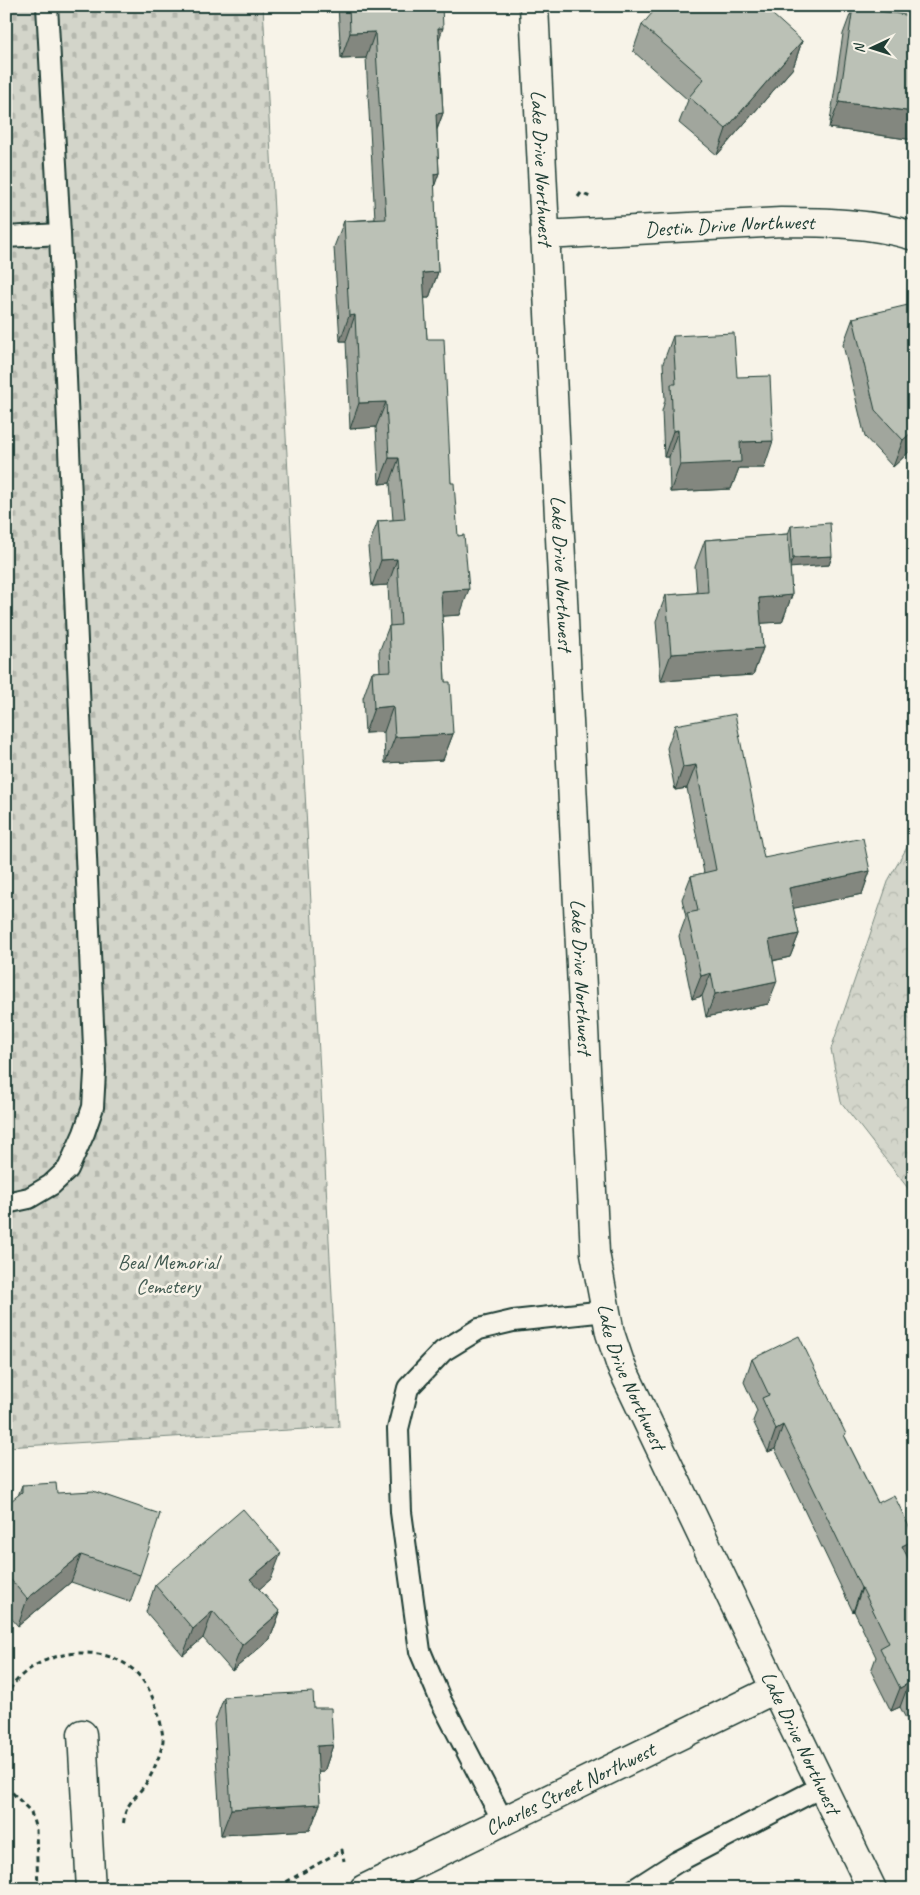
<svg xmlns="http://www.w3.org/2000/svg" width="920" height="1895" font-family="Caveat,sans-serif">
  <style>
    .forest { fill: url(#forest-crowns); stroke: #79897f }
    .cemetery { fill: url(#cemetery-stones); stroke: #79897f }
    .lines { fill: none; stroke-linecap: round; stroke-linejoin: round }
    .service-casing { stroke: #1f3d34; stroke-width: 24 }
    .minor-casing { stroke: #1f3d34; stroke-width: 31 }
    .path { stroke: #1f3d34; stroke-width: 3; stroke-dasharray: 5 4; stroke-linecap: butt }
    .service { stroke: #f7f3e8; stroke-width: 20 }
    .minor { stroke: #f7f3e8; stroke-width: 28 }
    .wall { fill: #a1a69d; stroke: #1f3d34 }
    .shaded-wall { fill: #83877f; stroke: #1f3d34 }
    .building { fill: #bbc1b6; stroke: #1f3d34 }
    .labels { text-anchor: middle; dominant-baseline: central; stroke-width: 5; stroke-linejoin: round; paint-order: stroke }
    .street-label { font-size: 21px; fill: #1f3d34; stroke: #f7f3e8 }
    .park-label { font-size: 21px; fill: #435b52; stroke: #f7f3e8 }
  </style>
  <defs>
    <pattern id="forest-crowns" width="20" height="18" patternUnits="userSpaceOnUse" patternTransform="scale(1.25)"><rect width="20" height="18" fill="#d3d5ca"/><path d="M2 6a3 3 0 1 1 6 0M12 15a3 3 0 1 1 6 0" fill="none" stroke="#b5b8ae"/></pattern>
    <pattern id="cemetery-stones" width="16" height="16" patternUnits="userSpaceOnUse" patternTransform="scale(1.25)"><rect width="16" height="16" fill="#d3d5ca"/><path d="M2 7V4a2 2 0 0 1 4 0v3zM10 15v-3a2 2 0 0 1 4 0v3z" fill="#b5b8ae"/></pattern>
  </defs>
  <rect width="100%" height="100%" fill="#f7f3e8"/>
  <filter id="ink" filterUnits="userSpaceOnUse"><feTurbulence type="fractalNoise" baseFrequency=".02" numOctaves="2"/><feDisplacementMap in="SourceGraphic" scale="10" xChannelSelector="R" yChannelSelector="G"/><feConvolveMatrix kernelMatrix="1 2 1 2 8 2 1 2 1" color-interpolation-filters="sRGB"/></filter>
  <g filter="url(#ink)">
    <polygon class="forest" points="914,835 914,1196 841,1102 831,1049 889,879"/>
    <polygon class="cemetery" points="6,6 263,6 339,1427 6,1447"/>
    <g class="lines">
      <defs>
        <g id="service">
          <polyline points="6,237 60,234"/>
          <polyline points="6,1203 29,1198 51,1185 68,1169 84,1133 93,1107 95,1072 60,234 47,6"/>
          <polyline points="503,1821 441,1701 420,1651 401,1512 398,1429 408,1388 443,1351 479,1329 513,1321 606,1311"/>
          <polyline points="635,1889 677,1862 823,1786"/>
        </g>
        <g id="minor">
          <path id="s1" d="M534 6 595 1253 610 1333 621 1366 775 1689 872 1889"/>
          <path id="s2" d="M545 235 781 222C824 222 872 223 914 236"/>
          <polyline points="82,1734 91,1889"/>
          <path id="s3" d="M364 1889 775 1689"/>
        </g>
      </defs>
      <use href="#service" class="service-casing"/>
      <use href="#minor" class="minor-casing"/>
      <g class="path">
        <polyline points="578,197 581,193 590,197"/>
        <path d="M6 1698C22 1655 91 1640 127 1665 150 1680 160 1712 163 1738 164 1746 153 1773 148 1780 142 1791 130 1800 126 1811 124 1816 124 1821 123 1826"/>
        <polyline points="6,1786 31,1812 36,1830 38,1889"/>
        <polyline points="270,1889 281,1885 342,1850 344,1861"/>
      </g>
      <use href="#service" class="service"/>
      <use href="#minor" class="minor"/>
    </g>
    <g class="wall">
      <polygon points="338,6 442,6 439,41 443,113 437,130 439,173 434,186 438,272 429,298 424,298 427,339 451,483 460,615 442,616 445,682 453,734 443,760 385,763 384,732 365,733 363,698 372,672 380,672 379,652 389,626 390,626 388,585 372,586 368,547 378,521 393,520 390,483 379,484 376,427 350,429 346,341 340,341 334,247 344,221 375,219 366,58 341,59"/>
      <polygon points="853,7 908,50 914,51 914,140 829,128 843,34"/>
      <polygon points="709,8 802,41 793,68 717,155 679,123 688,100 633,51 642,25"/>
      <polygon points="853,318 913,327 914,328 914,455 910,451 893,467 865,437 843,345"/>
      <polygon points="673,336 737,377 764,468 739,468 731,489 670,492 669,457 664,457 662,411 665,400 663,363"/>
      <polygon points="791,526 832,556 829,565 790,567 792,595 782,622 761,623 763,648 753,675 661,681 656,621 666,595 697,593 695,567 705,540 788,534"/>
      <polygon points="675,725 764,858 870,871 862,894 793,908 799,934 790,957 773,961 768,1004 706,1017 702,996 692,999 679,936 686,917 682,899 691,876 704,873 687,788 675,790 667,748"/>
      <polygon points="752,1359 845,1437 878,1503 914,1570 914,1734 900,1707 891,1711 871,1671 876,1657 854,1611 853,1612 775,1449 768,1452 753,1421 757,1411 744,1382"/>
      <polygon points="22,1485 57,1493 140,1575 130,1602 71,1582 18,1626 6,1612 6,1505 18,1496"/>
      <polygon points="271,1579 259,1589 280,1612 270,1639 232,1671 203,1638 183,1655 146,1612 155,1585"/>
      <polygon points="224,1697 314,1708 333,1745 324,1772 318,1772 320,1804 310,1830 221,1835 214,1724"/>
    </g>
    <g class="shaded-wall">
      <polygon points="438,28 443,28 434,54"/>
      <polygon points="375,32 366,58 341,59 350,33"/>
      <polygon points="802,41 793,68 717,155 726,129"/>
      <polygon points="839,102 914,112 914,140 829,128"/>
      <polygon points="443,113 433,139 436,114"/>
      <polygon points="439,173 430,199 434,174"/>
      <polygon points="438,272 429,298 414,298 423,273"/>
      <polygon points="355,315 346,341 340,341 349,316"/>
      <polygon points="386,402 376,427 350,429 359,403"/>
      <polygon points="678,430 669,457 664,457 673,431"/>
      <polygon points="914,430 914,441 910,451 893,467 903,440"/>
      <polygon points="773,441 764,468 739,468 731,489 670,492 680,465 740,442"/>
      <polygon points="389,458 399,458 390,483 379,484"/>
      <polygon points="832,556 829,565 789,568 793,558"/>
      <polygon points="397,559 388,585 372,586 381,560"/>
      <polygon points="469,589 460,615 432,617 441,591"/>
      <polygon points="792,595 782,622 750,624 759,598"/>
      <polygon points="763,648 753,675 661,681 671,654"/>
      <polygon points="393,706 384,732 365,733 374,708"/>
      <polygon points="453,734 443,760 385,763 395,737"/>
      <polygon points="696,765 687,788 675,790 683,767"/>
      <polygon points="870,871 862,894 781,911 789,888"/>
      <polygon points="799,934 790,957 761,963 769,940"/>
      <polygon points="711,973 702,996 692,999 701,976"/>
      <polygon points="777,981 768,1004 706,1017 715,994"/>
      <polygon points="783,1425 775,1449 768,1452 776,1429"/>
      <polygon points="914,1540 914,1543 906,1563 902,1546"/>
      <polygon points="281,1553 271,1579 241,1605 250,1579"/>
      <polygon points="81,1555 71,1582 18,1626 27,1599"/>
      <polygon points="861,1588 862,1588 854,1611 853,1612"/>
      <polygon points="213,1611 203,1638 183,1655 193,1629"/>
      <polygon points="280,1612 270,1639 232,1671 242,1645"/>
      <polygon points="909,1683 900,1707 891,1711 900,1688"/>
      <polygon points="333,1745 324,1772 307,1773 317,1746"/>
      <polygon points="320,1804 310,1830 221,1835 231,1809"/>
    </g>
    <g class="building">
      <polygon points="349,6 442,6 443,28 438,28 443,113 436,114 439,173 434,174 438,272 423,273 427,339 444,339 451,483 454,483 458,536 464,535 469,589 441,591 445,682 450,682 453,734 395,737 393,706 374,708 372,672 391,671 389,626 401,625 397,559 381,560 378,521 405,519 399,458 389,458 386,402 359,403 355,315 349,316 344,221 386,219 375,32 350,33"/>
      <polygon points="658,6 707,6 709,8 710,6 763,6 802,41 726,129 689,97 704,79 642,25"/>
      <polygon points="853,7 912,16 908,50 914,51 914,112 839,102"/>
      <polygon points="908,305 914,328 914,430 903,440 875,410 853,318"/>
      <polygon points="734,333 737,377 770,376 773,441 740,442 741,462 680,465 678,430 673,431 671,384 676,384 673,336"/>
      <polygon points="830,523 832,556 793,558 791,526"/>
      <polygon points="788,534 792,595 759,598 763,648 671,654 666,595 708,592 705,540"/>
      <polygon points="735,714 764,858 863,838 870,871 789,888 799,934 769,940 777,981 715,994 711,973 701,976 687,913 698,911 691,876 716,870 696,765 683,767 675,725"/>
      <polygon points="799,1336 846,1434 844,1435 878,1503 894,1495 914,1537 914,1540 902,1546 914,1570 914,1693 909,1683 900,1688 880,1648 889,1643 862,1588 861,1588 783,1425 776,1429 762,1398 769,1395 752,1359"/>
      <polygon points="56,1483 57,1493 93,1491 160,1514 140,1575 81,1555 27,1599 6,1574 6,1505 22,1492 22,1485"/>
      <polygon points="243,1509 281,1553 250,1579 280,1612 242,1645 213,1611 193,1629 155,1585"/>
      <polygon points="313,1692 314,1708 331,1708 333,1745 317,1746 320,1804 231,1809 224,1697"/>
    </g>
  </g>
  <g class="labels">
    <g class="street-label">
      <text stroke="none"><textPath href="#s1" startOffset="162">Lake Drive Northwest</textPath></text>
      <text stroke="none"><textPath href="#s2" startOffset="185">Destin Drive Northwest</textPath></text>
      <text stroke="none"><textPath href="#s1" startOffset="568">Lake Drive Northwest</textPath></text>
      <text stroke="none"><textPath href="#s1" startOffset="972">Lake Drive Northwest</textPath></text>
      <text stroke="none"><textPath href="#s1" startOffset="1378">Lake Drive Northwest</textPath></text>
      <text stroke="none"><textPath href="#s1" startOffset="1782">Lake Drive Northwest</textPath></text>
      <text stroke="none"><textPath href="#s3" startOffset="229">Charles Street Northwest</textPath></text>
    </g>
    <g class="park-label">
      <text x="168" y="1262">Beal Memorial<tspan x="168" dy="24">Cemetery</tspan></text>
    </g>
  </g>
  <rect width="920" height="1895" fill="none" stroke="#f7f3e8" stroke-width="25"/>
  <rect x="12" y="12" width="895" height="1870" fill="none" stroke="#1f3d34" stroke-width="2" filter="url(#ink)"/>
  <g transform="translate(872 48) rotate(266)" stroke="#f7f3e8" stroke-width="4" paint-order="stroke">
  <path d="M0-4L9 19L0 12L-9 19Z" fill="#1f3d34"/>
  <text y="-8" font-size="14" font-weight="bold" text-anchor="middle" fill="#1f3d34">N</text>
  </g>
</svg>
